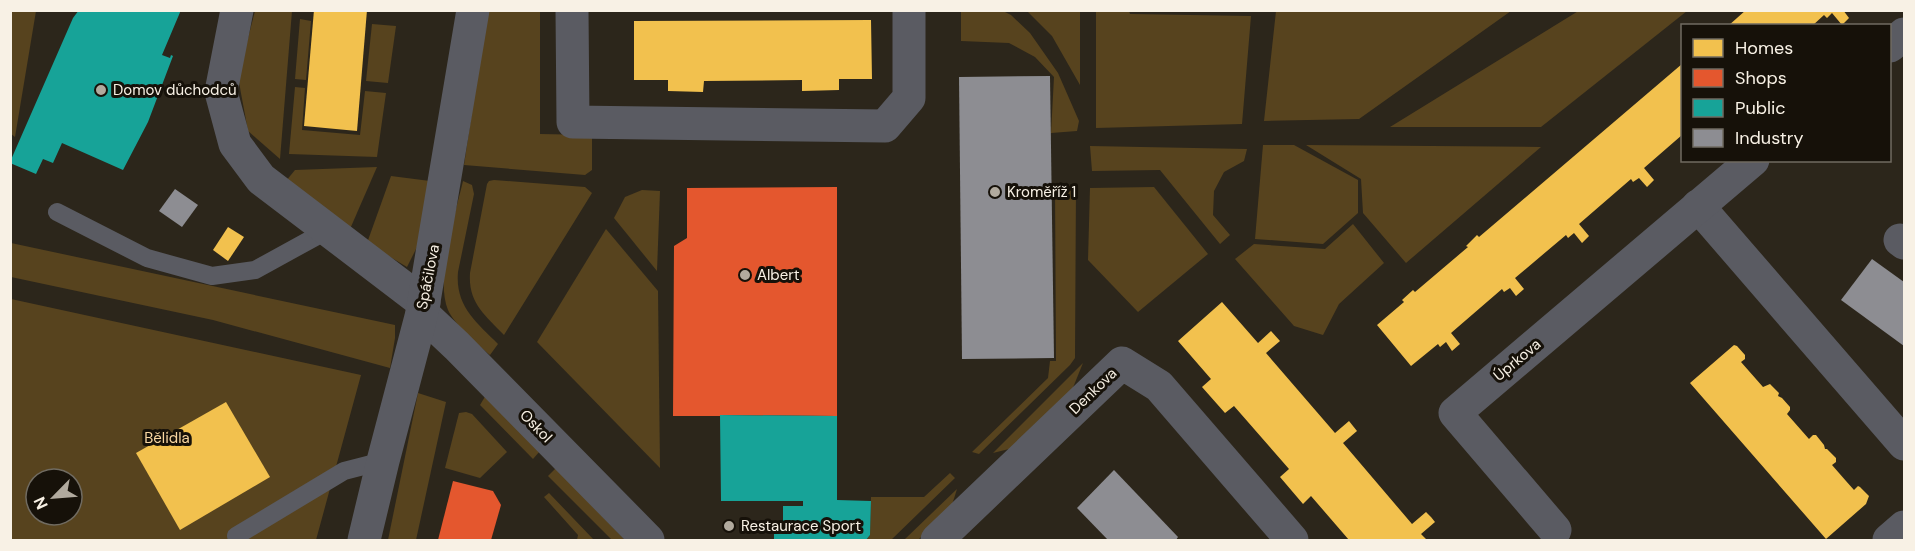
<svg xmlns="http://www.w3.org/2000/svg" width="1915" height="551" font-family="'DM Sans',sans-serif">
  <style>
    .green { fill: #57431e; fill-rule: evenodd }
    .homes { fill: #f2c14e }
    .shops { fill: #e4572e }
    .public { fill: #17a398 }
    .industry { fill: #8d8d92 }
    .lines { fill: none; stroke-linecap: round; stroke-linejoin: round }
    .lane { stroke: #5a5b62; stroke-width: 18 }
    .street { stroke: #5a5b62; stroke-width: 33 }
    .poi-dot { fill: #b1aa9e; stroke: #161109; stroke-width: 2 }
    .labels { text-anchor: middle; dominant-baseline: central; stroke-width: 6; stroke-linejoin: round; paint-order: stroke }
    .poi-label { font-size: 15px; fill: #f8f1e5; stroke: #161109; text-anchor: start }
    .street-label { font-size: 15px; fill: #f8f1e5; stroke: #161109 }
    .park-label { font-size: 15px; fill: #f9d7a2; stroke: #161109 }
  </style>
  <rect width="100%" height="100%" fill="#2c261b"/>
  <g class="green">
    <polygon points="11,10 36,11 15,137 10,133"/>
    <polygon points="1580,10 1687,11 1541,127 1390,127"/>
    <polygon points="255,11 292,11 280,159 248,131 238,77"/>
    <polygon points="487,11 540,11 540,134 592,135 592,170 585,175 464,165"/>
    <polygon points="961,11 1003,11 1011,15 1030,33 1058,73 1079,121 1077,131 1051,133 1054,77 1035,57 1009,43 961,41"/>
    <polygon points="1027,11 1080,11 1080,85 1052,36"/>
    <polygon points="1096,11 1129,11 1130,14 1251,16 1242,124 1096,128"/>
    <polygon points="1276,11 1276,10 1511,11 1359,119 1264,121"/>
    <polygon points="300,19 311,21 306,80 295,79"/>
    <polygon points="372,24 396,26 388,83 366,81"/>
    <polygon points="295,87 305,88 302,130 360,135 365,91 386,93 377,157 289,154"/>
    <polygon points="1263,145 1294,145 1358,180 1358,213 1323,244 1255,239"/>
    <polygon points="1306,145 1541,147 1406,263 1363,213 1361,179"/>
    <polygon points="1090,146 1247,149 1244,161 1224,172 1214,191 1213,215 1230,235 1220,244 1160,170 1092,171"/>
    <polygon points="377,167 350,229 286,181 295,170"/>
    <polygon points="391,176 430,181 418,245 407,267 367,243"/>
    <path d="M494 180 585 187 592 193 504 335C485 315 468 303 470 273L487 184 489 181Z"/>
    <path d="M463 181 472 185 474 194 458 272C455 306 476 322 498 344L490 355C478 345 454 324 448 310 435 278 455 215 463 181Z"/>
    <polygon points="1055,185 1076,185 1075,358 1070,365 979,454 972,452 1048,378 1050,361 1056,361"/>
    <polygon points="1154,187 1208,254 1138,312 1088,260 1090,188"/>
    <polygon points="642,190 660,191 657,271 614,218 625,197"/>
    <polygon points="1353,224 1384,263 1339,304 1323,335 1294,326 1235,259 1254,244 1325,249"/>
    <polygon points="606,229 658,291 660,468 537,342"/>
    <polygon points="11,243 395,325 395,338 390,368 213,320 11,277"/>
    <path d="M11 299 361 375 316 540H11ZM36 479H72V515H36Z"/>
    <polygon points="1083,363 1072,390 1013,448 993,453"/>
    <polygon points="418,393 446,402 416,540 388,540"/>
    <polygon points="486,395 540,451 533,459 480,405"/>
    <polygon points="466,412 472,414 507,452 480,478 445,468 459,413"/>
    <polygon points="556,468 625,540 612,540 548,476"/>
    <polygon points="950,473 955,478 891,540 866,540 870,535 871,497 924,497"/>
    <polygon points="957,489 951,508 918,540 904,540"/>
    <polygon points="549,493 594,540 577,540 578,535 544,497"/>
  </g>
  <g class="homes">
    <polygon points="314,10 367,10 357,131 304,126"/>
    <polygon points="1746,10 1843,10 1849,18 1842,25 1832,13 1827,18 1824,15 1812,26 1728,26"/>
    <polygon points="871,20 872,79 839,79 839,90 802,91 802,80 704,81 703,92 668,91 668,80 634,80 634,21"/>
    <polygon points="1682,64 1682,135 1644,168 1654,180 1647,187 1639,178 1633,182 1631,179 1579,224 1589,236 1582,243 1574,233 1568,238 1566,235 1515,278 1524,289 1516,296 1510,288 1504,292 1502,289 1451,333 1460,344 1452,351 1446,342 1440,347 1438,344 1411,366 1377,325 1404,302 1402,300 1413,290 1415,292 1468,247 1466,246 1477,235 1479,237"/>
    <polygon points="228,227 244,237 228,261 213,250"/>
    <polygon points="1222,302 1258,343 1271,331 1280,341 1266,353 1335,433 1349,421 1357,431 1343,443 1412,524 1426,512 1431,517 1435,522 1421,534 1427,540 1349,540 1311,496 1303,504 1280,477 1289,469 1234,406 1225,413 1202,387 1211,379 1178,341"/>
    <polygon points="1734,345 1737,346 1745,355 1745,359 1741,362 1763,387 1770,384 1779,393 1778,396 1782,398 1790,407 1790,410 1787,414 1809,439 1813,435 1816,435 1824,445 1825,449 1827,449 1836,458 1836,462 1832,465 1846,481 1854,490 1858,486 1860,487 1869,496 1866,504 1826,539 1690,383"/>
    <polygon points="226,402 270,477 180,530 136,453"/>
  </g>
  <g class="shops">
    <polygon points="837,187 837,416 720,415 720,416 673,416 674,246 687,238 687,188"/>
    <polygon points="453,481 493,491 501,505 491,540 438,540"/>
  </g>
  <g class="public">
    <polygon points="79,10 181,10 162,55 170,58 171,55 173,56 148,122 123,170 62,143 53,163 43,159 36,174 10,163 10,162 73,18"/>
    <polygon points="720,415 837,416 837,500 871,501 870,535 866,540 774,540 774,534 783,534 783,506 803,506 803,501 721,501"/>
  </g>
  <g class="industry">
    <polygon points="1050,76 1054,358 962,359 959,77"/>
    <polygon points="175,189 198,205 182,227 159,211"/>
    <polygon points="1872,259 1904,282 1904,346 1841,300"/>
    <polygon points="1114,470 1178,537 1176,540 1108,540 1077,508"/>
  </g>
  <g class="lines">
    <g class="lane">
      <polyline points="57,212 147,258 212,276 255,270 328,230"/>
      <polyline points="236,536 344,471 383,461"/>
    </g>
    <g class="street">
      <polyline points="237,10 221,92 235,144 261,179 424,303"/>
      <polyline points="572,10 573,122 885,126 909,98 909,10"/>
      <polyline points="1890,46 1904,34"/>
      <polyline points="1698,206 1904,444"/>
      <polyline points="1900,240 1904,243"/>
      <polyline points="422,313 457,346 648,540"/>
      <polyline points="1555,530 1455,413 1753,160"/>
      <polyline points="364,540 383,461 422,313 473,10"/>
      <polyline points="937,540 1122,363 1159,386 1292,540"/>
      <polyline points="1889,540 1904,527"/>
    </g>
  </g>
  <g class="poi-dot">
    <circle cx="101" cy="90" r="6"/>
    <circle cx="995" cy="192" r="6"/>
    <circle cx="745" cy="275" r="6"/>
    <circle cx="729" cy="526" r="6"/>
  </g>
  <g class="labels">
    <g class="poi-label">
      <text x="113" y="90">Domov důchodců</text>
      <text x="1007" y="192">Kroměříž 1</text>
      <text x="757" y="275">Albert</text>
      <text x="741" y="526">Restaurace Sport</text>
    </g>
    <g class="street-label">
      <text transform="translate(428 277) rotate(-79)">Spáčilova</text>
      <text transform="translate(1517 360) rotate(-40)">Úprkova</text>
      <text transform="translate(1093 391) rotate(-44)">Denkova</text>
      <text transform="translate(536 426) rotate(46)">Oskol</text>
    </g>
    <g class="park-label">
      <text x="167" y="438">Bělidla</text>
    </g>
  </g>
  <rect width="1915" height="551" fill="none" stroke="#f8f1e5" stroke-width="24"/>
  <rect x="1681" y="24" width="210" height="138" fill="#161109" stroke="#706b61" stroke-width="1.5"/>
  <rect x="1693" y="39" width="30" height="18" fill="#f2c14e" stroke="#706b61" stroke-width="1.5"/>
  <text x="1735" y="54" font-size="18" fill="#f8f1e5">Homes</text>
  <rect x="1693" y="69" width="30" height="18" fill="#e4572e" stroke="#706b61" stroke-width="1.5"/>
  <text x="1735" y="84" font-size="18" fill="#f8f1e5">Shops</text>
  <rect x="1693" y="99" width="30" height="18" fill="#17a398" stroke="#706b61" stroke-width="1.5"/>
  <text x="1735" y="114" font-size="18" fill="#f8f1e5">Public</text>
  <rect x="1693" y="129" width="30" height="18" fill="#8d8d92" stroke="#706b61" stroke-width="1.5"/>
  <text x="1735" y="144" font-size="18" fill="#f8f1e5">Industry</text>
  <g transform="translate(54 497) rotate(245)"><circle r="28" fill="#161109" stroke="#706b61" stroke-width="1.5"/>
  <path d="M0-4.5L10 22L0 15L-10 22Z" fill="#b1aa9e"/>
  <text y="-9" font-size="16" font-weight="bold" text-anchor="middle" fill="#f8f1e5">N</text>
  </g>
</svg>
